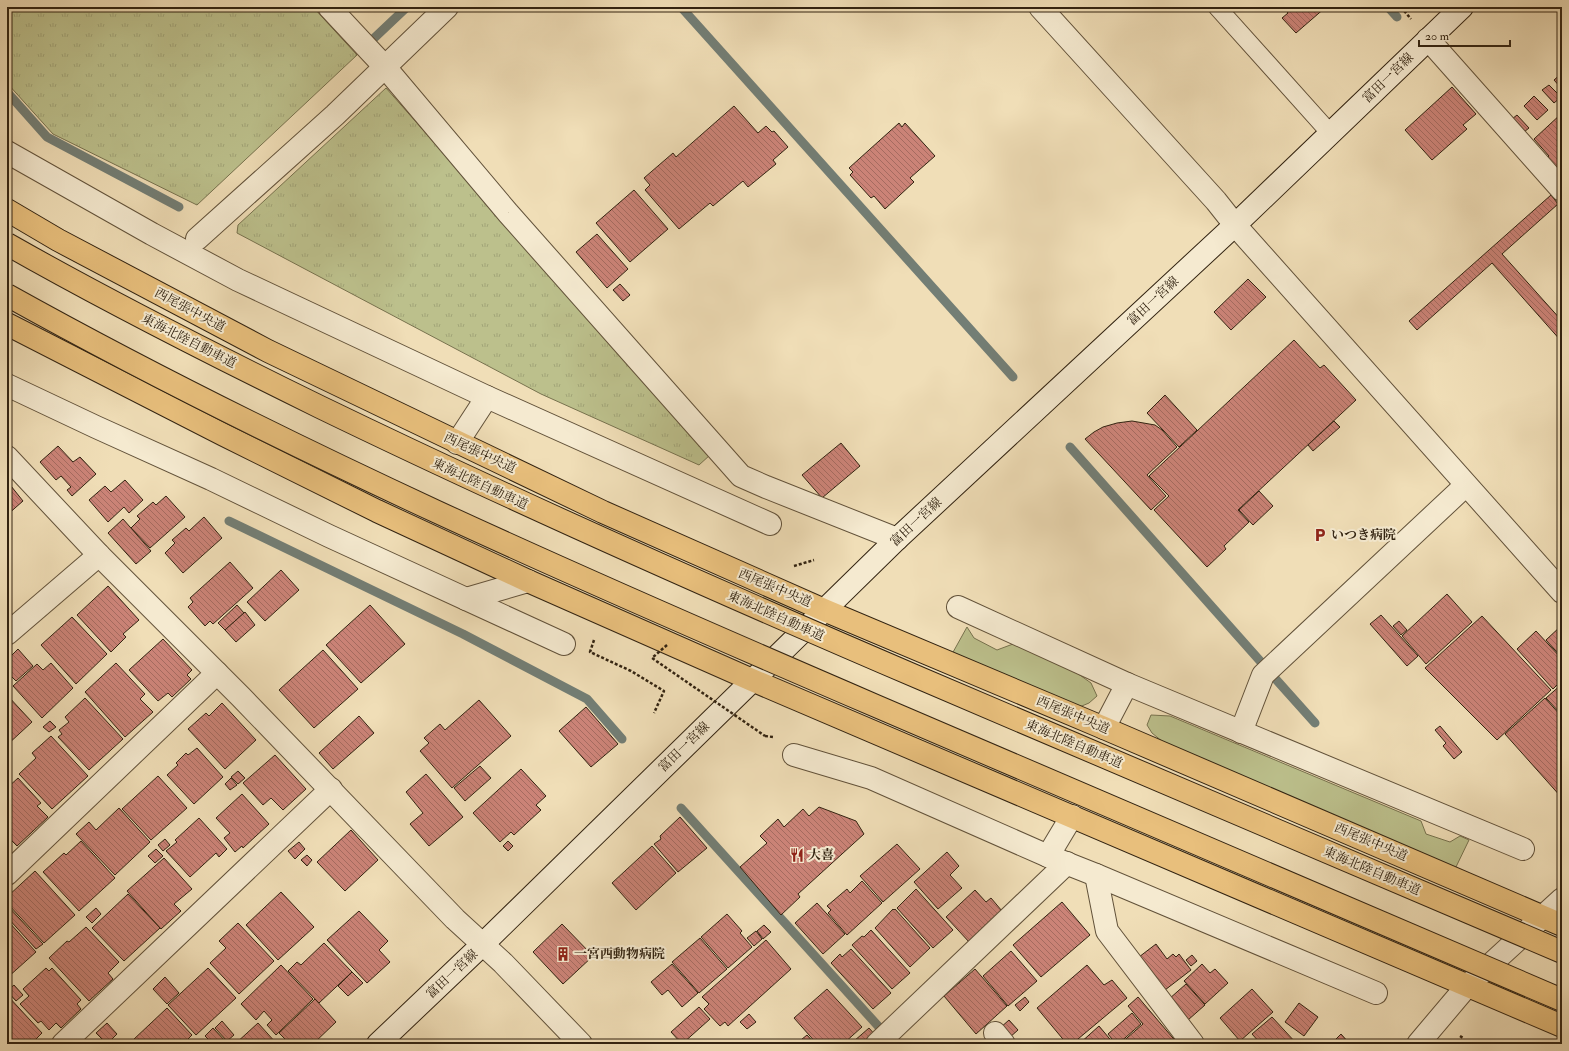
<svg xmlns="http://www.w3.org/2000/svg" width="1569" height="1051" font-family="'IM FELL Double Pica','Noto Serif JP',serif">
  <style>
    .green { fill: #bcc08c; stroke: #77724e }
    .park { fill: url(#park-tufts); stroke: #77724e }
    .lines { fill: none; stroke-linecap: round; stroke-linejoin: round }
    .stream { stroke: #737e75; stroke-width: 9 }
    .building { fill: url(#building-back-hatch); stroke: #322311 }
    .service-casing { stroke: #62523a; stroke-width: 19 }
    .pedestrian-casing { stroke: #62523a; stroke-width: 24 }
    .minor-casing { stroke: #62523a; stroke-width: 24 }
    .secondary-casing { stroke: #322311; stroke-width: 24 }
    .primary-casing { stroke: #322311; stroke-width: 24 }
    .path { stroke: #322311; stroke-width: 2.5; stroke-dasharray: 3 2; stroke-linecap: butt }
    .service { stroke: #f5ead0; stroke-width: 17 }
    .pedestrian { stroke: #f5ead0; stroke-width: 22 }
    .minor { stroke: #f5ead0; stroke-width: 22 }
    .secondary { stroke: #f5ead0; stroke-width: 22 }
    .primary { stroke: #e8bf7c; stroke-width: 22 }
    .motorway-bridge-casing { stroke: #322311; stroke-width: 24; stroke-linecap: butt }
    .path-bridge { stroke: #322311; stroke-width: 2.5; stroke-dasharray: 3 2; stroke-linecap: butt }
    .motorway-bridge { stroke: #e8bf7c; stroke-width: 22 }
    .labels { text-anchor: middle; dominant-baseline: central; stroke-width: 4; stroke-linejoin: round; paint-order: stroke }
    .street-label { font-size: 13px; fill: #322311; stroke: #f5ead0 }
    .poi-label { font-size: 13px; font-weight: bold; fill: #322311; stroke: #f5ead0; text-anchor: start }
  </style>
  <defs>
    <pattern id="park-tufts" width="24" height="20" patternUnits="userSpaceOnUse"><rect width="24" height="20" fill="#bcc08c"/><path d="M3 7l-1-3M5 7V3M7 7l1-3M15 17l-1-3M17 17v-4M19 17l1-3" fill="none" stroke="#a2a578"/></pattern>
    <pattern id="building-back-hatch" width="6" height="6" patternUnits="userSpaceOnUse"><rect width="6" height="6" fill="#cb8377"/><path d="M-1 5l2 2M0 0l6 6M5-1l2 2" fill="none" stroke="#a56b60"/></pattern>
  </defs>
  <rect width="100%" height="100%" fill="#f0deb7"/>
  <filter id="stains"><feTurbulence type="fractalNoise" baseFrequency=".005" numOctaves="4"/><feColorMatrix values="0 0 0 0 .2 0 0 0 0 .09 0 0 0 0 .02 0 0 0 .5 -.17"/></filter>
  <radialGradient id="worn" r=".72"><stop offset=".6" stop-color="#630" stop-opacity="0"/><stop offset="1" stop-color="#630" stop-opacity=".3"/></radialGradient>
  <g class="green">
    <polygon points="967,627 974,638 997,650 1013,644 1070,668 1091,683 1097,696 1089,703 1077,708 952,654"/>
    <polygon points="1151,715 1170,716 1421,821 1426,834 1450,842 1460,836 1469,840 1455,869 1163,742 1152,733 1147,725"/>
  </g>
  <g class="park">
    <polygon points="9,7 313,7 357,55 197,205 53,134 7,83 7,9"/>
    <polygon points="386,88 710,455 699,465 541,394 237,233 238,225"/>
  </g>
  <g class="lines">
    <g class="stream">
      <polyline points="681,7 1013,377"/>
      <polyline points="1388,7 1397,17"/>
      <polyline points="370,42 407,7"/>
      <polyline points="7,92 47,137 179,207"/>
      <polyline points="1070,447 1261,662"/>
      <polyline points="229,521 463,634 587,699 622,739"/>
      <polyline points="1273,676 1315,723"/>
      <polyline points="681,808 879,1027"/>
    </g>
  </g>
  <g class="building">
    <polygon points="1283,7 1326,7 1296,33 1282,18 1288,13"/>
    <polygon points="1562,73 1562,89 1554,80"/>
    <polygon points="1549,85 1561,97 1554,103 1542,90"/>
    <polygon points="1452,87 1476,114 1463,125 1467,129 1432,160 1405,130"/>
    <polygon points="1534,96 1548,110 1537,120 1524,106"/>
    <polygon points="734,106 758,133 766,126 772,132 774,131 788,147 773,160 776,164 748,187 743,181 713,206 710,203 679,229 645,190 650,185 644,178 673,153 676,157"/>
    <polygon points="1562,113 1562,176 1546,159 1549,156 1534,139"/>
    <polygon points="1517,115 1529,128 1524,132 1512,119"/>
    <polygon points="899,123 902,127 905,123 935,156 910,178 914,182 885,209 874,196 871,198 850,175 853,172 849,168"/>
    <polygon points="634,190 668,229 630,262 596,223"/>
    <polygon points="1551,195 1558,204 1502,254 1562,321 1562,342 1492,263 1417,330 1409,321"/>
    <polygon points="597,234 628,269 607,288 576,252"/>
    <polygon points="1248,279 1266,297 1231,330 1214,312"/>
    <polygon points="620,284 630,295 623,301 613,290"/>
    <polygon points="1294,340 1320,368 1324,365 1356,400 1238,510 1249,522 1224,546 1226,549 1207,567 1154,510 1169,496 1149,476"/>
    <polygon points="1165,395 1197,430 1179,447 1147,413"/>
    <polygon points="1132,421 1155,425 1162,430 1177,447 1147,475 1166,496 1151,510 1085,439 1094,432 1103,427 1117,423"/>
    <polygon points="1334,421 1340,427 1313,451 1308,445"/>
    <polygon points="841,443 860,466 822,498 802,475"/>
    <polygon points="58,446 73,462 80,457 96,474 72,496 67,490 71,487 61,476 56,480 40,462"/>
    <polygon points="125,480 143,500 129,513 124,507 108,522 89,500 105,486 111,492"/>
    <polygon points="7,481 23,501 7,515"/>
    <polygon points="1259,491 1273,506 1253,525 1239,510"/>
    <polygon points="166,496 185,517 150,548 131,528 140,519 137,516 153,502 156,505"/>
    <polygon points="204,517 222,538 183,573 165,553 175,543 172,540 186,528 189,531"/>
    <polygon points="123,519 151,551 136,564 108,533"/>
    <polygon points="230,562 253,588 213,624 210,621 205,626 188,607 193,602 190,598"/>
    <polygon points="281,570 299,590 265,621 247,602"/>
    <polygon points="108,586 139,620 123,634 126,637 111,652 77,615"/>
    <polygon points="1447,594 1472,622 1426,664 1402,636"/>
    <polygon points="237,605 244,613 225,630 218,623"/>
    <polygon points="370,605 405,644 361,683 326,645"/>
    <polygon points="245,612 255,625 236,642 225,630"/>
    <polygon points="1381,615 1418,656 1407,666 1370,624"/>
    <polygon points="1482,616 1551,690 1497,740 1425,668"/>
    <polygon points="72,617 107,654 76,684 41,645"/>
    <polygon points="1399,621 1407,630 1401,635 1393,626"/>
    <polygon points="1562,625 1562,658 1546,640"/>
    <polygon points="1536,631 1562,659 1562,680 1553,689 1517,649"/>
    <polygon points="163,639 192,670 187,675 191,679 172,697 168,693 158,701 129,670"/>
    <polygon points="18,649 33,666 16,681 7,672 7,660"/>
    <polygon points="323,650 358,689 314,728 279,690"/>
    <polygon points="51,663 73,688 42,718 13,686 37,664 43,670"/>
    <polygon points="116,663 145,694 140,699 153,712 125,737 85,692"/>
    <polygon points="1562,684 1562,715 1546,698"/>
    <polygon points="7,695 32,722 7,745"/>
    <polygon points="85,698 123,739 89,770 58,737 62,734 59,730 69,722 65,717"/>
    <polygon points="1545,698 1562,717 1562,798 1505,734"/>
    <polygon points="479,700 511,736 452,788 420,751 429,743 424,738 440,724 445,730"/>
    <polygon points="222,703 256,740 225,769 188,729 206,713 209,716"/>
    <polygon points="586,707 618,744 591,767 559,731"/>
    <polygon points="359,716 374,733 333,769 319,753"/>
    <polygon points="50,721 56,727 49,732 43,727"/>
    <polygon points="1440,726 1462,752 1454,759 1443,746 1446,743 1435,730"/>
    <polygon points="51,736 88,776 52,809 19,774 36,758 32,753"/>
    <polygon points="197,748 223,777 194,804 167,775 178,765 176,763 186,753 188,755"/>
    <polygon points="275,755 306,789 283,810 271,798 263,805 243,783"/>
    <polygon points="480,766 491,778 465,801 454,788"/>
    <polygon points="521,769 546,796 536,805 541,810 514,835 511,832 500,842 473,813"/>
    <polygon points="238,771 245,778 238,784 231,777"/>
    <polygon points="426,774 463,817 429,846 410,824 423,813 406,792"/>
    <polygon points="158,776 187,808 151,840 122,809"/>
    <polygon points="18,778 41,803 37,806 48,817 17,846 7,836 7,788"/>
    <polygon points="231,778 237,785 230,790 225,784"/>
    <polygon points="242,794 269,824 243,848 242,846 235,852 224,838 230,833 216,818"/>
    <polygon points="819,807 856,821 864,834 798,894 800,897 781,915 740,867 767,843 760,836 778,819 784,827 803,809 809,816"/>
    <polygon points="119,808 150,842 115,875 76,834 89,822 96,830"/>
    <polygon points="680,817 707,848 678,872 654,844 661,839 660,836"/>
    <polygon points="199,818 227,849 219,857 216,853 190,877 166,851 177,842 175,840"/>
    <polygon points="351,830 378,860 345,891 317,862"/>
    <polygon points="165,839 170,845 163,851 158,845"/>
    <polygon points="81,841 115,878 79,911 43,872 64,853 66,855"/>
    <polygon points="508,841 513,846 508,851 503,846"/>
    <polygon points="299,842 305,849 295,859 288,851"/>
    <polygon points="897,844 920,869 883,902 860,876"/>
    <polygon points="652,846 676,873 636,910 612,883"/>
    <polygon points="156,849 163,856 155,863 148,856"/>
    <polygon points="947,852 959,866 950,875 962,888 938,909 914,882"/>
    <polygon points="307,855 312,860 307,866 301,860"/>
    <polygon points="164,858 192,889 174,904 181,911 161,929 127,891"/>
    <polygon points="35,871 75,915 44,943 7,903 7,897"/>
    <polygon points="862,881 882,903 847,935 828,913 831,910 827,906 847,889 850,893"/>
    <polygon points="916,889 953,930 933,948 897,908"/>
    <polygon points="975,890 986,902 991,898 1002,911 970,943 946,917"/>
    <polygon points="281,892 314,927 278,960 246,925"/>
    <polygon points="128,894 160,928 124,961 92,928"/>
    <polygon points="1062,902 1090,935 1041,977 1013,945"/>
    <polygon points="817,903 845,934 823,954 795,923"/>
    <polygon points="7,905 43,944 36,949 7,917"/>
    <polygon points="96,908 101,914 92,923 86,917"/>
    <polygon points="893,909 894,910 895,909 930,948 910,967 875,928"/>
    <polygon points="359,911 388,941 379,950 390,962 367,983 327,940"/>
    <polygon points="727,914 742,931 740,933 752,947 728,968 701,937"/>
    <polygon points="8,921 36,952 7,978 7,922"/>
    <polygon points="238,923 274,961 239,994 210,963 226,948 219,941"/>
    <polygon points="562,924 593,956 563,984 533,952"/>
    <polygon points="764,925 771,932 763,939 757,931"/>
    <polygon points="86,927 119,962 108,973 113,979 89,1001 49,958 67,941 69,942"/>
    <polygon points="871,930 910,973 892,989 852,945 862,936 864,937"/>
    <polygon points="756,931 762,939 754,946 747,938"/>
    <polygon points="700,938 727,969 699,993 672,962"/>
    <polygon points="766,940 791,969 728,1026 725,1022 720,1026 704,1009 709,1004 702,997"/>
    <polygon points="324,943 352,972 319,1003 288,971 297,962 301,965"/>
    <polygon points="1156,944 1167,959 1173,954 1176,957 1179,954 1191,970 1165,990 1139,957"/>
    <polygon points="851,949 891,993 873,1009 831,963 840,954 842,957"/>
    <polygon points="1011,951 1037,981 1008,1006 983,976"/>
    <polygon points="1192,955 1197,961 1191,966 1186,960"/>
    <polygon points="672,964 698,993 682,1007 668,990 662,995 651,982"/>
    <polygon points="1202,964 1210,973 1215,969 1228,983 1205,1004 1184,981"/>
    <polygon points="281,965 313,999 276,1035 267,1025 272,1020 264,1011 256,1020 241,1004"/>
    <polygon points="1087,965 1104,985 1112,980 1127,998 1072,1044 1067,1044 1037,1008"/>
    <polygon points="46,968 49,971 52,968 81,1000 77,1004 81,1009 61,1028 56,1023 49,1030 41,1021 38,1023 20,1004 29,996 23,989"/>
    <polygon points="208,968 236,998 196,1035 168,1005"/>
    <polygon points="975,969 1007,1006 976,1034 944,996"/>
    <polygon points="352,972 363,983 348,996 338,986"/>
    <polygon points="165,977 179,993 167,1004 153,989"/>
    <polygon points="1186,984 1205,1005 1188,1020 1169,999"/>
    <polygon points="14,985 23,995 16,1001 7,991"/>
    <polygon points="827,989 862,1027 843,1044 817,1044 794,1018"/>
    <polygon points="1252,989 1273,1012 1240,1041 1220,1018"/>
    <polygon points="7,995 42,1033 31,1044 7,1044"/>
    <polygon points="1025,997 1029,1002 1020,1011 1015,1005"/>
    <polygon points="1138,997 1178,1044 1120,1044 1143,1024 1128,1006"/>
    <polygon points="315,999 336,1022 313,1044 290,1044 279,1033"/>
    <polygon points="1299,1003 1318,1017 1304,1036 1285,1022"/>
    <polygon points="699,1007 710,1019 682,1044 671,1032"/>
    <polygon points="167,1008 192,1035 183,1044 136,1044 133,1040"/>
    <polygon points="1132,1013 1141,1024 1118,1044 1116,1044 1108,1034"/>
    <polygon points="749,1014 756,1022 747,1029 740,1022"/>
    <polygon points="1272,1017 1297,1044 1261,1044 1252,1034"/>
    <polygon points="1009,1020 1018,1030 1009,1038 1000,1028"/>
    <polygon points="222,1021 234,1035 227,1041 215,1028"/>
    <polygon points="107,1023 117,1034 107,1044 96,1033"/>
    <polygon points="258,1023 277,1044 235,1044"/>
    <polygon points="1099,1026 1114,1044 1079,1044"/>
    <polygon points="213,1028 228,1044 213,1044 205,1036"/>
    <polygon points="869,1028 876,1036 867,1044 857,1044 854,1041"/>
    <polygon points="1341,1034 1350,1044 1331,1044"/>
    <polygon points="807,1035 815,1044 796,1044"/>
  </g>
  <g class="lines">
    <defs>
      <polyline id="service" points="1217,7 1330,133"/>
      <polyline id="pedestrian" points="197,239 335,115 447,7"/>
      <g id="minor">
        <polyline points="329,7 385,67 508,213 741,476 766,487 897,539"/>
        <polyline points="1040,7 1216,201 1235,225 1562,592"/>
        <polyline points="1428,39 1562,190"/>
        <polyline points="7,152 152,234 238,280 487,397 770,524"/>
        <polyline points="7,385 96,427 211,479 329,536 564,644"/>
        <polyline points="457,443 487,397"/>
        <polyline points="7,457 99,555 241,697 455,919 503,963 581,1044"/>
        <polyline points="466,599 528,581"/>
        <polyline points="958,607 1127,684 1523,849"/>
        <polyline points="7,634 99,555"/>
        <polyline points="1104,728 1127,684"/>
        <polyline points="1241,732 1263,675 1466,485"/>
        <polyline points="794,755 871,778 1048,856 1096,875 1376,993"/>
        <polyline points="1048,856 1072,816"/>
        <polyline points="7,874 217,673"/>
        <polyline points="1096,875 1107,931 1193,1044"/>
        <polyline points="995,1033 1004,1044"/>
        <polyline points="63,1044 331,789"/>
        <polyline points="877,1044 1067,863"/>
        <polyline points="1418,1044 1467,986 1562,899"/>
      </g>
      <polyline id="secondary" points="378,1044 483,944 897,539 1235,225 1462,7"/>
      <g id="primary">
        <polyline points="7,210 58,240 268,351 603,512 824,610 1104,728 1562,925"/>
        <polyline points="7,324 224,435 377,511 528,581 752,680 1562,1026"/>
      </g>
    </defs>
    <use href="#service" class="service-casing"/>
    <use href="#pedestrian" class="pedestrian-casing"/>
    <use href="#minor" class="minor-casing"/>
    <use href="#secondary" class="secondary-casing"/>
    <use href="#primary" class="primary-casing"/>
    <g class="path">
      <polyline points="1401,7 1411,19"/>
      <polyline points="794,566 814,560"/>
      <polyline points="594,640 590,652 631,671 664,691 654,713"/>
      <polyline points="765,736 773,737"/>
      <polyline points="1460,1036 1463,1038 1463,1044"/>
    </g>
    <use href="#service" class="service"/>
    <use href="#pedestrian" class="pedestrian"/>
    <use href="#minor" class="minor"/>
    <use href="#secondary" class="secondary"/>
    <use href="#primary" class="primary"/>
    <defs>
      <g id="motorway-bridge">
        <path d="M7 244C109 302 214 355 320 407 518 503 719 592 922 679 1135 770 1348 861 1562 952"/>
        <path d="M7 295C287 451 581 579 876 706 1104 804 1333 902 1562 1000"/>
      </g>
    </defs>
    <use href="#motorway-bridge" class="motorway-bridge-casing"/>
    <g class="path-bridge">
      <polyline points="749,575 754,570"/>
      <polyline points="667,645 652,658 765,736"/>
    </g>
    <use href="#motorway-bridge" class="motorway-bridge"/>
  </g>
  <defs>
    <symbol id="parking-bare" viewBox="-9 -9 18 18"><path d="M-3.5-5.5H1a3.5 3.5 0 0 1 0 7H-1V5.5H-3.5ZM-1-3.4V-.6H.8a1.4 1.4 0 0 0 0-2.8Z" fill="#8f2418" stroke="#f5ead0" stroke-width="2.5" paint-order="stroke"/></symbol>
    <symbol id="restaurant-bare" viewBox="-9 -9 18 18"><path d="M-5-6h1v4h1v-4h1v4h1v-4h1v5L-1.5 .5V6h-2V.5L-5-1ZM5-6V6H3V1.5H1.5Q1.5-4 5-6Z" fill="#8f2418" stroke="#f5ead0" stroke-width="2.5" paint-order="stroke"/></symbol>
    <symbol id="building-bare" viewBox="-9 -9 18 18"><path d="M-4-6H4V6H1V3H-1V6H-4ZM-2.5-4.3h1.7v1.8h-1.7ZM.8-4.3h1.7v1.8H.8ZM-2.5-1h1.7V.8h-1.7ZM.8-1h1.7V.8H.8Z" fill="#8f2418" stroke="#f5ead0" stroke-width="2.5" paint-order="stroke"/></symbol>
  </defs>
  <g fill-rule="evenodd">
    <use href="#parking-bare" x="1310" y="525" width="20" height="20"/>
    <use href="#restaurant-bare" x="787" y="845" width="20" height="20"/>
    <use href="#building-bare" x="553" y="944" width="20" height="20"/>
  </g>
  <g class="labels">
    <g class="street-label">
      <text transform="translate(1388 78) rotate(-44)">富田一宮線</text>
      <text transform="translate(1153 301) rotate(-43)">富田一宮線</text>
      <text transform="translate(190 310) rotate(28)">西尾張中央道</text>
      <text transform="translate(189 341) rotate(27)">東海北陸自動車道</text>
      <text transform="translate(480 453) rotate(25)">西尾張中央道</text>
      <text transform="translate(480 484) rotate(25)">東海北陸自動車道</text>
      <text transform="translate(916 522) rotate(-43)">富田一宮線</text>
      <text transform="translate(775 588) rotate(23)">西尾張中央道</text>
      <text transform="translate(776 616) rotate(24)">東海北陸自動車道</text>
      <text transform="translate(1073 715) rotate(23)">西尾張中央道</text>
      <text transform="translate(1074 744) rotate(23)">東海北陸自動車道</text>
      <text transform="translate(684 747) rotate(-44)">富田一宮線</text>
      <text transform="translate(1371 842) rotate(23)">西尾張中央道</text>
      <text transform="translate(1372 871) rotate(23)">東海北陸自動車道</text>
      <text transform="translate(452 974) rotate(-43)">富田一宮線</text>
    </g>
    <g class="poi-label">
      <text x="1331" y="535">いつき病院</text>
      <text x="808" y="855">大喜</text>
      <text x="574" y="954">一宮西動物病院</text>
    </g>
  </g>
  <rect width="1569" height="1051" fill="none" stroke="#f0deb7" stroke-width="24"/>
  <rect x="8" y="8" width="1553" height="1035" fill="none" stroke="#322311" stroke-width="2"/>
  <rect x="12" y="12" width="1545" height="1027" fill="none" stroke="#322311"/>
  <path d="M1419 40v6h91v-6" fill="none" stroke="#322311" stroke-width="2"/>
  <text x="1425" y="40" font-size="12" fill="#322311" stroke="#f5ead0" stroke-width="3" paint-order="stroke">20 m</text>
  <rect width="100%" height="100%" filter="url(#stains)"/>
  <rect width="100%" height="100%" fill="url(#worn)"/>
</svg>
